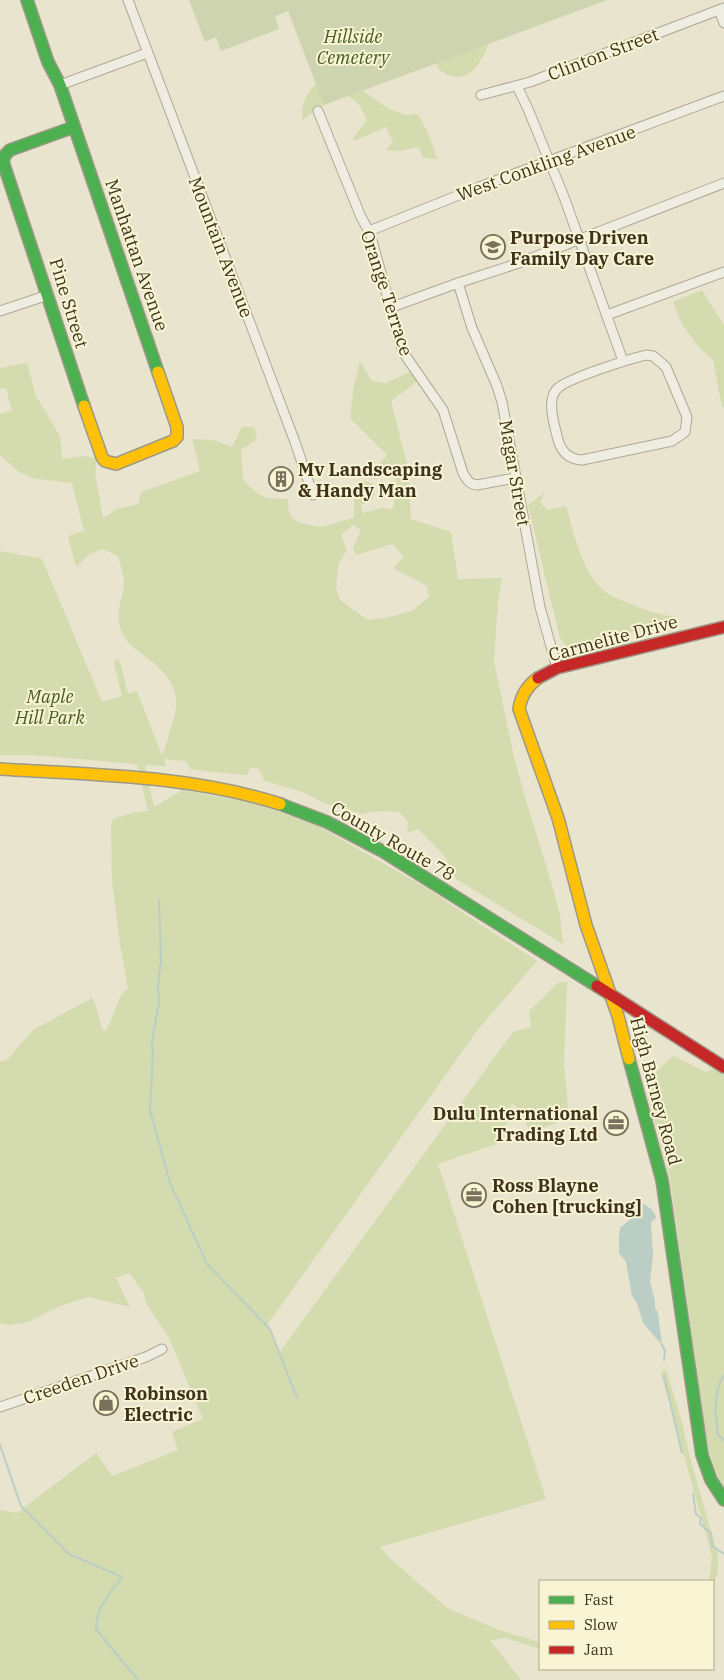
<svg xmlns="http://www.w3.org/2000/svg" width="724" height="1680" font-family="'IBM Plex Serif',serif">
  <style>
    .green { fill: #d3dbaf; fill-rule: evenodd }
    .cemetery { fill: #ced4af }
    .water { fill: #bacec5 }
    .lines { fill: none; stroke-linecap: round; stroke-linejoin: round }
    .stream { stroke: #bacec5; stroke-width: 2 }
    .street-casing { stroke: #aea997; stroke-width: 11 }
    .fast-casing { stroke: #9d9887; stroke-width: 14 }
    .slow-casing { stroke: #9d9887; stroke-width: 14 }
    .jam-casing { stroke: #9d9887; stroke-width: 14 }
    .street { stroke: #efede1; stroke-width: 9 }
    .fast { stroke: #4caf50; stroke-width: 11 }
    .slow { stroke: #ffc107; stroke-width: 11 }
    .jam { stroke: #c62828; stroke-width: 11 }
    .labels { text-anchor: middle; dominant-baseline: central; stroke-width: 4; stroke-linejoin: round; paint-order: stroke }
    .park-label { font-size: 18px; font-style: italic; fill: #445d21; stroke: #f9f5d4 }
    .street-label { font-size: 18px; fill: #3e321d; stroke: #f9f5d4 }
    .poi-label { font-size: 18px; font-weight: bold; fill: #3e321d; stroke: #f9f5d4; text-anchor: start }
  </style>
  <rect width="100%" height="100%" fill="#e8e4ce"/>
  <g class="green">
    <path d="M488 44C483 62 466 87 444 73 439 69 437 68 435 61Z"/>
    <path d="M347 80 389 109 406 115 418 114 428 133 437 159 424 158 418 147 400 151 386 150 393 142 386 127 354 141 353 138 367 120 359 104 347 95 324 105 302 120C302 101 306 95 318 81Z"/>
    <polygon points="702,290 724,325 724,407 722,407 713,360 698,346 682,324 673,302"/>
    <path d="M360 361 372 381 386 383 410 372 418 381 391 401 408 468 411 519 451 532 458 579 502 578 498 602 494 662 514 757 527 804 553 888 560 915 563 944 456 879 444 855 418 829 407 833 408 822 399 812 380 811 362 814 326 804 303 792 265 781 257 767 250 768 247 775 213 772 190 769 186 761 164 759 166 766 145 765 154 807 183 790 253 803 316 825 425 887 471 918 537 961 479 1028 267 1325 279 1353 513 1032 531 1027 529 1011 558 983 567 982 564 1063 569 1118 530 1133 521 1111 512 1103 502 1142 438 1164 546 1499 380 1547 392 1560 447 1608 499 1630 540 1642V1649L506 1638 490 1640 521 1680H0V1510L17 1513 96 1453 112 1476 178 1450 172 1432 203 1419 169 1338 146 1303 144 1293 129 1273 116 1278 130 1307 88 1297 60 1306 28 1322 10 1325 0 1324V1062L7 1060 33 1030 92 998 95 1004 102 1029 105 1031C115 1018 115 999 128 988L120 944 112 880 111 825 113 819 136 812 148 811 137 764 33 755H0V551L42 559 102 702 122 696 114 663 115 660 118 659 120 662 128 694 137 691 162 756C166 747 168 736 171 727 173 721 175 714 176 708 179 687 163 669 147 658 138 651 125 642 121 630 115 612 122 602 124 585 124 575 121 566 118 556L103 549 90 554 77 566 75 564 68 536 84 531 72 483 31 478 19 472 0 455V414L12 411 6 388 0 389V368L27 363 36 396 60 436 62 459 84 456 97 459 95 473 103 518 117 509 138 504 141 492 200 471 192 439 213 440 232 447 242 427H254L257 439 241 450 243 480 257 493 266 498 288 499C288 504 288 510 290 515 292 519 295 520 299 522 329 532 327 523 354 518V487L363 480 376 486 372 500 361 505 363 513 383 508 392 510 398 489 395 475 371 474 387 455 350 418 354 385ZM353 525 360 529C360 538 355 541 353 549L357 555 392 544 404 557 393 568 427 586 429 597 412 611 389 617 368 620 340 600 336 589 338 565 347 550 341 535Z"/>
    <path d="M544 493 540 502 547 510 566 506C575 536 581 573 607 593 613 597 622 600 628 603 645 610 659 615 677 617L571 652 560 638 528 505Z"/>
    <path d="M673 1056 706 1072 715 1068 724 1075V1488C707 1458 705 1426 700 1392L697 1388 699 1385 670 1179 647 1093 649 1092 646 1081Z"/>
    <polygon points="664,1369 667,1372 682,1423 691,1462 718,1555 718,1571 713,1588 713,1581 709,1581 712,1556 661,1373"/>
  </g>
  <polygon class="cemetery" points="189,0 607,0 324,105 288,11 275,16 279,29 221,51 216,37 205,42"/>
  <path class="water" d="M640 1202C647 1205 655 1211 656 1218L651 1222 653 1255 650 1282 655 1301V1308L658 1313 662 1345 643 1323 637 1303 632 1296 626 1262 619 1253V1236L620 1228 632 1218 636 1212 635 1208Z"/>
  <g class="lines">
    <g class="stream">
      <polyline points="159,900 161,960 158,987 159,1002 152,1042 153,1052 150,1110 170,1183 207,1264 270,1329 297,1398"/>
      <polyline points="662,1345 665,1351 664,1360"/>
      <polyline points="664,1376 682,1453"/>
      <path d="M723 1376C716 1388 715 1403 716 1417 717 1423 718 1427 717 1434L724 1440"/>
      <path d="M0 1445 21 1506 69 1554 122 1577C111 1592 95 1609 96 1629L138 1680"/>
      <polyline points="693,1494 696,1514 701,1518 700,1524 711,1533 712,1546 724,1554"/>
    </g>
    <defs>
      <g id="street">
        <polyline points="128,0 295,442 313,495"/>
        <polyline points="719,10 724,23"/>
        <polyline points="60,85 147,53"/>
        <polyline points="517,86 528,109 564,197 623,361"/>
        <polyline points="481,95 530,82 724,8"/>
        <path d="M318 111 361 217 370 233 401 346 407 358 443 410 463 473C467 480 469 484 477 485L515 478"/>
        <polyline points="369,231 479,187 724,96"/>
        <polyline points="458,283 472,328 497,386 502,402 540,607 557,668"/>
        <polyline points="392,307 458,283 519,263 724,183"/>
        <polyline points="0,311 48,295"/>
        <polyline points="607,315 724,272"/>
        <path d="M646 355 653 356 666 367 687 417 685 432 672 441 582 460C567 459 560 450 557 436 554 423 547 401 556 390 564 379 630 359 646 355Z"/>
        <polyline points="0,1407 146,1357 162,1349"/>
      </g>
      <g id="fast">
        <polyline points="27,0 48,62 60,85 158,372"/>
        <polyline points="74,127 10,150 5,155 3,162 84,406"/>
        <polyline points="280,804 327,822 384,852 597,986"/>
        <polyline points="629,1059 662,1180 702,1455 711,1480 724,1500"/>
      </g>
      <g id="slow">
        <polyline points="84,406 102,457 105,461 116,464 173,441 177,437 177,427 158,372"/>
        <path d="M538 678C527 686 521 695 519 709L558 818 586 925 618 1016 629 1059"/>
        <path d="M0 769C93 775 190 775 280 804"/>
      </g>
      <g id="jam">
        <polyline points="538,678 557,668 724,627"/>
        <polyline points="597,986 724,1067"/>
      </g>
    </defs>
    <use href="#street" class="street-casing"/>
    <use href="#fast" class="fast-casing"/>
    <use href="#slow" class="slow-casing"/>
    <use href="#jam" class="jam-casing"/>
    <use href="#street" class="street"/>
    <use href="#fast" class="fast"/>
    <use href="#slow" class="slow"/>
    <use href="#jam" class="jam"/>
  </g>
  <defs>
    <symbol id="school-ring" viewBox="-11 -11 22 22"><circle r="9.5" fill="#f9f5d4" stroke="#7a705b" stroke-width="1.5"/><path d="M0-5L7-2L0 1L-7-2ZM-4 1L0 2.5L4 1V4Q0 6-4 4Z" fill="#7a705b"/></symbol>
    <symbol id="building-ring" viewBox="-11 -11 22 22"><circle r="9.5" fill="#f9f5d4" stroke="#7a705b" stroke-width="1.5"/><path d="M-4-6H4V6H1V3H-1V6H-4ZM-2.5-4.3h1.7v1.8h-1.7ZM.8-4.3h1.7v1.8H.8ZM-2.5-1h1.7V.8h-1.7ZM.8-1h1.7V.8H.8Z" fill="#7a705b"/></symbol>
    <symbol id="office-ring" viewBox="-11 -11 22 22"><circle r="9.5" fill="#f9f5d4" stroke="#7a705b" stroke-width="1.5"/><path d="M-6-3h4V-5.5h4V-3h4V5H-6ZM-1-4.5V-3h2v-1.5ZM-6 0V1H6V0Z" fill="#7a705b"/></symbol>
    <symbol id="shop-ring" viewBox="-11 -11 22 22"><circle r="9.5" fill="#f9f5d4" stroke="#7a705b" stroke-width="1.5"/><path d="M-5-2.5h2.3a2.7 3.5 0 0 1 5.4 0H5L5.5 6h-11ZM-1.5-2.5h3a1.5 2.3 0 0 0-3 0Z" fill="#7a705b"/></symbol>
  </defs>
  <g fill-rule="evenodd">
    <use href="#school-ring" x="479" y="233" width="28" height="28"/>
    <use href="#building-ring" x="267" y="465" width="28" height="28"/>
    <use href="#office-ring" x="602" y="1109" width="28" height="28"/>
    <use href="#office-ring" x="460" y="1181" width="28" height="28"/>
    <use href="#shop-ring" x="92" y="1389" width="28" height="28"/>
  </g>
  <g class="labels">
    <g class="park-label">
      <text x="353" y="36">Hillside<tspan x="353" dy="21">Cemetery</tspan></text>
      <text x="50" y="696">Maple<tspan x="50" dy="21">Hill Park</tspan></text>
    </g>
    <g class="street-label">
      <text transform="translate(603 54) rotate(-21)">Clinton Street</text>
      <text transform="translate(546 163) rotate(-20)">West Conkling Avenue</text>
      <text transform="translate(221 247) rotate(69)">Mountain Avenue</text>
      <text transform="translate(137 255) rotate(71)">Manhattan Avenue</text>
      <text transform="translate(387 293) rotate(72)">Orange Terrace</text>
      <text transform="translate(69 303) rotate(73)">Pine Street</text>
      <text transform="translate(515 473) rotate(80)">Magar Street</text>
      <text transform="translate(613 638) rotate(-15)">Carmelite Drive</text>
      <text transform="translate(393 841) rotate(30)">County Route 78</text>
      <text transform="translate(656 1091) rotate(75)">High Barney Road</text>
      <text transform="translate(81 1379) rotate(-19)">Creeden Drive</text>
    </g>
    <g class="poi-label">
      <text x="510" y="237">Purpose Driven<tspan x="510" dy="21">Family Day Care</tspan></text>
      <text x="298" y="469">Mv Landscaping<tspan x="298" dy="21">&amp; Handy Man</tspan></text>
      <text x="598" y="1113" text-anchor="end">Dulu International<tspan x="598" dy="21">Trading Ltd</tspan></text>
      <text x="492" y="1185">Ross Blayne<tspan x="492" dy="21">Cohen [trucking]</tspan></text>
      <text x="124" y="1393">Robinson<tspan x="124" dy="21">Electric</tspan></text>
    </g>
  </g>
  <rect x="539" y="1580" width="175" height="90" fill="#f9f5d4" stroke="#aea78b"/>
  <rect x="549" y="1596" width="25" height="8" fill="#4caf50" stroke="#aea78b"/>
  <text x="584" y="1605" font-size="15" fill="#3e321d">Fast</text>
  <rect x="549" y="1621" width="25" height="8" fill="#ffc107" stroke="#aea78b"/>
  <text x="584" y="1630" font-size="15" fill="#3e321d">Slow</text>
  <rect x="549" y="1646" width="25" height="8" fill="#c62828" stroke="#aea78b"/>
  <text x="584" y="1655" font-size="15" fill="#3e321d">Jam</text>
</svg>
